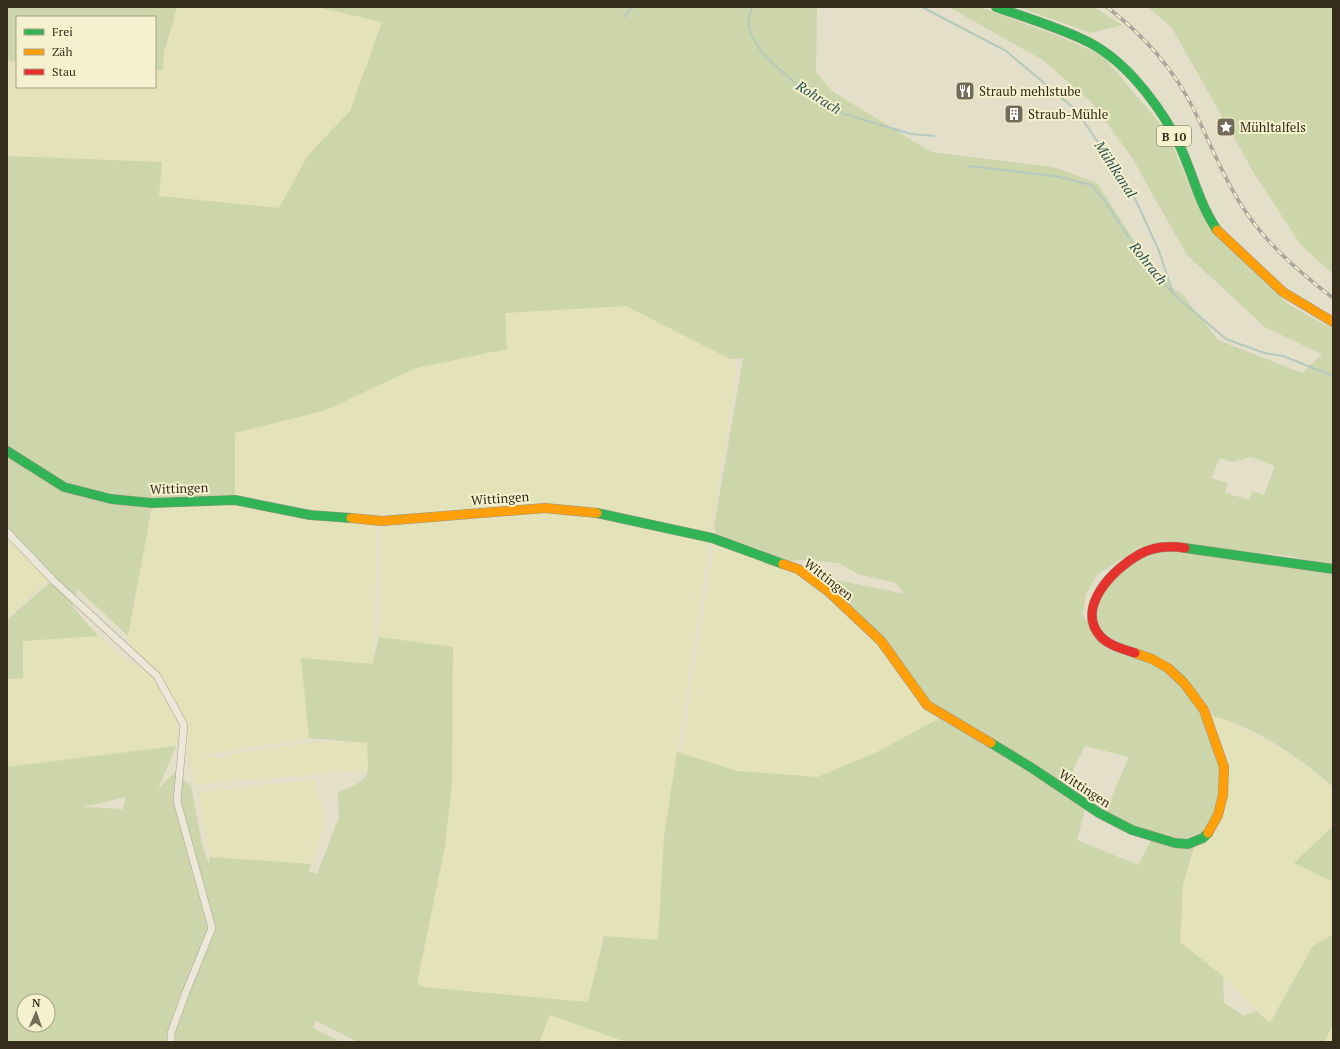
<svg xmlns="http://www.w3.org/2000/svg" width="1340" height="1049" font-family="'PT Serif',serif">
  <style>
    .farmland { fill: #e3e2b8 }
    .green { fill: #cdd5aa; fill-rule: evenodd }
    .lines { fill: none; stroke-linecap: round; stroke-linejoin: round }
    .stream { stroke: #b5c9bf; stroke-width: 2 }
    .street-casing { stroke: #a7a292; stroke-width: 8 }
    .fast-casing { stroke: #979282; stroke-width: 10 }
    .slow-casing { stroke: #979282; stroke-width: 10 }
    .jam-casing { stroke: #979282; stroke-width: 10 }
    .street { stroke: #ebe8da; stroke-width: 7 }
    .fast { stroke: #30b455; stroke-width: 9 }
    .slow { stroke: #ff9f0a; stroke-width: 9 }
    .jam { stroke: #e5322d; stroke-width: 9 }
    .rail-casing { stroke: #aaa79b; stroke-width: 3.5 }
    .rail { stroke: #f5f0cd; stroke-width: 2; stroke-dasharray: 6; stroke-linecap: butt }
    .labels { text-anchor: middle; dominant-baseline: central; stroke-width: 4; stroke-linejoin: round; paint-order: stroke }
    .shield { fill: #f5f0cd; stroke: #6f6750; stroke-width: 1 }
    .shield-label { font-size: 12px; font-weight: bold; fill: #352c1b }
    .poi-label { font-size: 13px; fill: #352c1b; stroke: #f5f0cd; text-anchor: start }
    .street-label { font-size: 13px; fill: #352c1b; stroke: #f5f0cd }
    .water-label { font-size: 14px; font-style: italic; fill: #2a5155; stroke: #f5f0cd }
  </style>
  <rect width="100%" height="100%" fill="#e3dfc8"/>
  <g class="farmland">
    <polygon points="177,7 317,7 382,22 350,111 308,155 279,208 158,196 161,162 7,156 7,61 17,62 17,87 155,87 155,69 163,70 164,52"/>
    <polygon points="626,306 736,362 735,384 711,530 707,534 543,505 381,515 321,511 255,498 235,497 234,433 326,410 416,368 506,349 505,313"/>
    <polygon points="220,502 374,524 377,528 377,540 372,664 301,658 309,738 202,755 220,759 233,754 293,745 326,742 367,743 368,772 340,772 196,784 188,753 181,716 152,666 131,647 128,636 151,511 156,506"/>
    <polygon points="566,511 706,541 709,545 664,837 658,940 604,936 588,1002 423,987 417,983 453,647 379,637 382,523 504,512"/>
    <polygon points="7,536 48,579 47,581 7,617"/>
    <polygon points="716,543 788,568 805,578 854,621 879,646 915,699 938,719 879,751 818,777 737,771 681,753 714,545"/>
    <polygon points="98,636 129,663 147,670 160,687 172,709 177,723 179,738 176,746 7,767 7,679 23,677 23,641"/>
    <polygon points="1213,716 1228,720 1289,753 1333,787 1333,826 1294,863 1333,882 1333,934 1313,946 1269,1023 1223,976 1180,942 1183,885 1194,847 1206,840 1228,773 1225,753 1213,721"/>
    <polygon points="314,780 325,817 312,864 210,857 199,792"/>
    <polygon points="550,1014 626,1042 539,1042"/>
    <polygon points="1333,1025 1333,1042 1324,1042"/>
  </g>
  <g class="green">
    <polygon points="7,7 177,7 164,52 163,70 155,69 155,17 17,17 17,62 7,61"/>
    <path d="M317 7H817L816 72 832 91 931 152 1053 167 1097 183 1146 259 1174 289 1183 295 1218 340 1302 373 1322 354 1266 328 1187 255 1131 156 1091 102 1044 61 949 7H979L1061 37 1103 56 1167 132 1199 208 1215 234 1289 305 1333 329V566L1290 556 1180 545 1140 547 1097 575 1086 594 1083 615 1106 649 1151 662 1165 670 1181 684 1202 713 1221 770 1218 799 1211 824 1202 833 1181 840 1155 835 1108 816 1105 812 1129 757 1085 746 1061 794 1085 810 1077 840 1138 865 1151 841 1174 846 1194 847 1183 885 1180 942 1223 976 1224 1003 1244 1016 1256 1011 1270 1023 1313 946 1333 934V1025L1324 1042H626L550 1015 539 1042H358L316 1021 313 1028 341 1042H7V767L176 746 158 789 175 772 191 786 202 844 209 864 210 857 312 864 308 871 317 874 339 817 338 793C372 777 369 780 367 743L309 738 301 658 372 664 379 637 453 647 452 782 445 846 417 983 423 987 588 1002 604 936 658 940 664 837 677 752 737 771 818 777 879 751 938 719 942 712 926 698 888 645 812 575 904 594 896 583 858 574 839 563 805 560 789 561 717 537 714 527 743 358 730 359 626 306 505 313 507 349 416 368 326 410 235 433V497C175 498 113 503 56 478 39 471 23 458 7 448V156L162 162 159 196 279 208 308 155 350 111 382 22ZM1251 457 1275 466 1264 495 1252 491 1250 500 1225 493 1228 483 1211 478 1220 458 1232 462ZM126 797 123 809 83 807ZM24 1001H48V1025H24Z"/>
    <polygon points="1018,7 1094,7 1122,25 1091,33"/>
    <polygon points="1148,7 1333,7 1333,274 1300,244 1254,173 1172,28"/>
    <polygon points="7,456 45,481 73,494 156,506 151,511 128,636 78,589 72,606 98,636 23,641 23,678 7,679 7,620 56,577 7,531"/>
    <path d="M1158 551H1174L1333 573V787C1302 759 1255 726 1213 716L1208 705 1202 701 1170 664 1122 645 1105 636 1096 618 1101 595 1114 578 1137 560Z"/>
    <polygon points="1333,826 1333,882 1294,863"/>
  </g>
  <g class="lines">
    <g class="stream">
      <polyline points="752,7 748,20 751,35 763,54 799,87 844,114 911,134 934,136"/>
      <polyline points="922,7 1006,51 1076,110 1133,194 1159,251 1173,293"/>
      <polyline points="624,17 633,7"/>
      <polyline points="968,166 1055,176 1091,185 1104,200 1133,244 1173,294 1226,339 1264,353 1283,356 1333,376"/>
    </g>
    <defs>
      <polyline id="street" points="7,532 54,581 157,676 184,725 177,801 212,928 186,992 171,1033 171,1042"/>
      <g id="fast">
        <path d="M996 7C1024 17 1054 26 1082 39 1121 56 1153 97 1174 134 1191 165 1197 201 1217 230"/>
        <polyline points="7,451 64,487 111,499 152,503 235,500 310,515 351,518"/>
        <polyline points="597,513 712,538 783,564"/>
        <polyline points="1185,548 1333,569"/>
        <polyline points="991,743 1032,768 1099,813 1132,830 1175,843 1188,844 1203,838 1208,833"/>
      </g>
      <g id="slow">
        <polyline points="1217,230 1283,292 1333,322"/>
        <polyline points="351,518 382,521 545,508 597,513"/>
        <polyline points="783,564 798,569 829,592 881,641 927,705 991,743"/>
        <polyline points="1135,653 1152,659 1168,668 1184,683 1204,710 1224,767 1223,795 1218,815 1208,833"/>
      </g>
      <path id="jam" d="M1135 653C1123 649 1110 646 1101 637 1074 608 1114 568 1140 554 1153 547 1170 545 1185 548"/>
    </defs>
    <use href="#street" class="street-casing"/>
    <use href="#fast" class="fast-casing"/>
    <use href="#slow" class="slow-casing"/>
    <use href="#jam" class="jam-casing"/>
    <use href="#street" class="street"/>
    <use href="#fast" class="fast"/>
    <use href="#slow" class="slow"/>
    <use href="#jam" class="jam"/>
    <defs>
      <path id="rail" d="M1107 7C1142 34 1173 68 1193 108 1209 140 1221 173 1240 203 1263 241 1298 271 1333 298"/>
    </defs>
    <use href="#rail" class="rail-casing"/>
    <use href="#rail" class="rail"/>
  </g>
  <defs>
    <symbol id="restaurant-square" viewBox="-11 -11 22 22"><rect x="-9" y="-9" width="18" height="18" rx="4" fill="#726b58" stroke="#f5f0cd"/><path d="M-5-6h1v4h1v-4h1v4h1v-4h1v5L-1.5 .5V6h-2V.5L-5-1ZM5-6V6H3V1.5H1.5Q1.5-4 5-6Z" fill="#fff"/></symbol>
    <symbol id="building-square" viewBox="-11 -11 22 22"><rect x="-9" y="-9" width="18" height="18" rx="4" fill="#726b58" stroke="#f5f0cd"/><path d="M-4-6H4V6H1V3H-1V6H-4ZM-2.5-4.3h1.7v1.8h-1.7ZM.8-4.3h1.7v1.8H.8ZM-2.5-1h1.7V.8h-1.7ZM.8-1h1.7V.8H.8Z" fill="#fff"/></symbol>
    <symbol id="sight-square" viewBox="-11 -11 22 22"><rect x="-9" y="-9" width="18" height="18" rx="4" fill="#726b58" stroke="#f5f0cd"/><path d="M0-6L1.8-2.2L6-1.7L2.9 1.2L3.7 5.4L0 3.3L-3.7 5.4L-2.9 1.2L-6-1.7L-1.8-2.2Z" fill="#fff"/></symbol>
  </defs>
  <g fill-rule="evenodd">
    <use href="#restaurant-square" x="954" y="80" width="22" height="22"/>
    <use href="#building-square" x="1003" y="103" width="22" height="22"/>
    <use href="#sight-square" x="1215" y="116" width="22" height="22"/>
  </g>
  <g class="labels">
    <rect class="shield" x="1157" y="126" width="34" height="20" rx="3"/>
    <g class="shield-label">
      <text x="1174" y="136">B 10</text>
    </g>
    <g class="poi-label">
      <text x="979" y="91">Straub mehlstube</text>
      <text x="1028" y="114">Straub-Mühle</text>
      <text x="1240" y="127">Mühltalfels</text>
    </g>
    <g class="street-label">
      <text transform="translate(179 488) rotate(-2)">Wittingen</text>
      <text transform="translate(500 498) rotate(-4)">Wittingen</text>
      <text transform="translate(829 579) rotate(38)">Wittingen</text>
      <text transform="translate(1085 788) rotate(33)">Wittingen</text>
    </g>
    <g class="water-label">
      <text transform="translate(819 97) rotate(32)">Rohrach</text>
      <text transform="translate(1116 169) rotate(57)">Mühlkanal</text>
      <text transform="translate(1149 263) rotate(51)">Rohrach</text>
    </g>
  </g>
  <rect width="1340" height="1049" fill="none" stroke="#352c1b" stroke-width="16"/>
  <rect x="16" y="16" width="140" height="72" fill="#f5f0cd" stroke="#a8a286"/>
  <rect x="24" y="29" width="20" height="6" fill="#30b455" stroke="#a8a286"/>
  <text x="52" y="36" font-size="12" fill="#352c1b">Frei</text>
  <rect x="24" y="49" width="20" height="6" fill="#ff9f0a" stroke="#a8a286"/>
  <text x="52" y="56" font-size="12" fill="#352c1b">Zäh</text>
  <rect x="24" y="69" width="20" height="6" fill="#e5322d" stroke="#a8a286"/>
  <text x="52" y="76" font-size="12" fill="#352c1b">Stau</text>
  <g transform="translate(36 1013) rotate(2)"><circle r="19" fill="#f5f0cd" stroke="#a8a286"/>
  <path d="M0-3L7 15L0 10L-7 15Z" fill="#726b58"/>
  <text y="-6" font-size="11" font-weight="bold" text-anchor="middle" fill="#352c1b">N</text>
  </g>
</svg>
